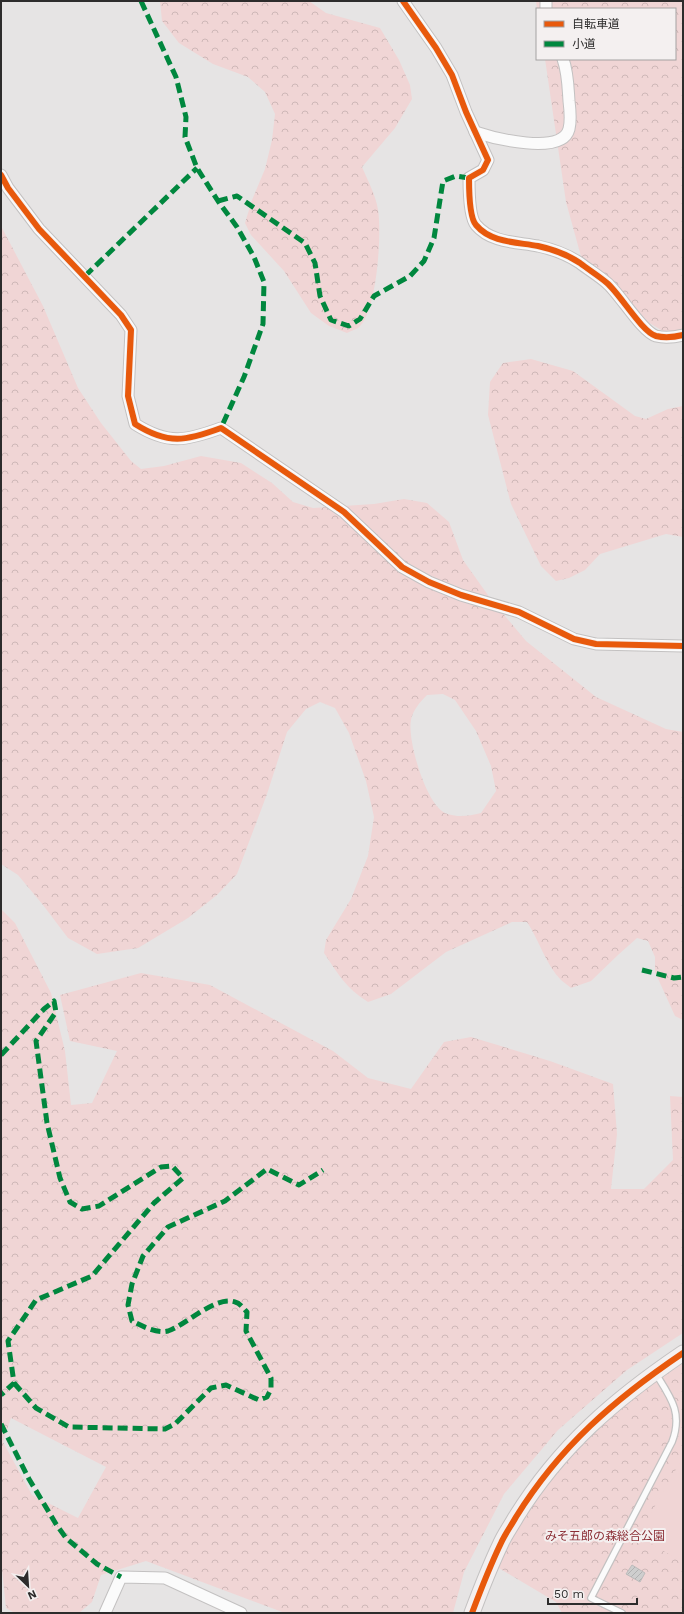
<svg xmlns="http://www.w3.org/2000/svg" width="684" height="1614" font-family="'Work Sans','Noto Sans JP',sans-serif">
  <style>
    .forest { fill: url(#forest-crowns); fill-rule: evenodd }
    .pitch { fill: #f0d5d5 }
    .building { fill: url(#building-hatch); stroke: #bcbbbb }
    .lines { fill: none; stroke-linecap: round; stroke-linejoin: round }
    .lane-casing { stroke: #c3c1c1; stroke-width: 8 }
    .street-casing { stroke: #c3c1c1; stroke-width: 13 }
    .secondary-casing { stroke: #c3c1c1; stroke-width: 17 }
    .lane { stroke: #fbfbfb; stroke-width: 5.5 }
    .street { stroke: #fbfbfb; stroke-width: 11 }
    .secondary { stroke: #f4f0f0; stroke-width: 15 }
    .quiet { stroke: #00873e; stroke-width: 5; stroke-dasharray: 10 5; stroke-linecap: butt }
    .cycleway-casing { stroke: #f4f0f0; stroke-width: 8 }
    .cycleway { stroke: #e8590c; stroke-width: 6 }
    .labels { text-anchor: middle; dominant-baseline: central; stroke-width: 4; stroke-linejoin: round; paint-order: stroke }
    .park-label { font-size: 12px; fill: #8b2e35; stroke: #f4f0f0 }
  </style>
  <defs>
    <pattern id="forest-crowns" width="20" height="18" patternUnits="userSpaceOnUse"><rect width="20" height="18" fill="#f0d5d5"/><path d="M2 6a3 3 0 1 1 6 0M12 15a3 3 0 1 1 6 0" fill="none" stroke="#ceb7b7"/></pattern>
    <pattern id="building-hatch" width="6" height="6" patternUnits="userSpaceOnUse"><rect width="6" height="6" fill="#cecece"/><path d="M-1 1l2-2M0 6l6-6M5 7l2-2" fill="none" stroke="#b1b1b1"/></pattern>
  </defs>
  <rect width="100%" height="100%" fill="#e6e4e4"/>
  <g class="forest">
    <path d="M160 1H309L326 13 380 28 399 60 410 85 412 99 395 128 362 167C368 181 376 196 378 210 382 233 377 314 358 328 355 330 350 331 347 333L329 326 311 313 284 271 251 235 245 223 252 200 265 169 272 140 275 114 265 92 248 77 213 64 179 43 162 21Z"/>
    <polygon points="536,1 683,1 683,343 616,303 582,260 566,202 545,59 675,59 675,9 537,9"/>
    <path d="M1 226 43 306 78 388 101 423 131 461 141 469 164 466 201 456 241 463 272 483 293 502 313 508 374 504 404 499 427 503 449 522 463 560 490 598 526 641 596 697 666 729 683 732V1020L675 1016 655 972V957L648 941 637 938 618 955 591 981 571 988C568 985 564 983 561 980 546 965 539 940 527 922H512L446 952 391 994 368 1002C346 988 338 974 324 953L326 940 351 899 368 856 374 817 366 781 349 733 335 708 320 702 306 709 287 732 267 794 237 874 217 895 188 918 138 948 97 954 68 938 43 905 18 875 1 864ZM443 694 455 700 476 731 491 766 496 791 481 813C468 816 458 818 445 813 426 804 407 740 411 720 413 710 420 702 427 695Z"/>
    <polygon points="531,359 573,371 635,416 646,419 668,409 683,406 683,537 666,534 600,554 585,570 569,578 556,581 541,566 511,504 488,415 490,382 503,363"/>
    <path d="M1 909 15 923 51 993 65 1051 71 1105 92 1103 117 1051 70 1041 60 995 141 973 210 985 333 1051 368 1078 411 1089 444 1042 471 1037 550 1061 613 1084 617 1134 611 1189H644L673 1160 670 1096 683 1097V1333L627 1370 558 1430 504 1494 464 1572 453 1613H285L146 1561 101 1575 92 1602 79 1613H15L6 1608 1 1560ZM11 1418 106 1467 78 1518 32 1495 3 1442Z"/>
    <path d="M683 1362V1613H562L556 1602 497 1567C505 1551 513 1534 523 1518 562 1454 622 1405 683 1362Z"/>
  </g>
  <polygon class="pitch" points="683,1457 683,1562 646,1541 643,1527"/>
  <polygon class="building" points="632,1565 645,1573 640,1582 626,1574"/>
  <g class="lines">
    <defs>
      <path id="lane" d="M622 1613 591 1598 672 1442C683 1413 671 1398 656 1374"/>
      <g id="street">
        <path d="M403 1 436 48 452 75 466 112 488 160 483 170 469 178C469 189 469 217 476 225 491 243 517 242 538 246 552 249 568 255 580 263 589 270 599 276 607 283 620 294 642 332 656 336 664 338 675 337 683 335"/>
        <polyline points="546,1 546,9"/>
        <path d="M475 132C493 138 562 156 569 129 571 121 570 109 569 101 568 87 568 73 563 59"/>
        <path d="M1 175 8 188 39 229 121 315 131 330 128 396 135 424C168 445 186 441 221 428L344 512 402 567 429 582 461 595 519 612 574 639 596 644 683 646"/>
        <polyline points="105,1613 121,1577 165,1578 241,1613"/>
      </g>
      <path id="secondary" d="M472 1613C481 1589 490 1566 501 1543 505 1534 511 1526 516 1517 560 1446 615 1399 683 1353"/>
    </defs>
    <use href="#lane" class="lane-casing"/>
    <use href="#street" class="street-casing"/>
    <use href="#secondary" class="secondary-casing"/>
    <use href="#lane" class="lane"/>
    <use href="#street" class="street"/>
    <use href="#secondary" class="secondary"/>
    <g class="quiet">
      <polyline points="141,1 176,77 186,117 185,137 197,168 218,201 237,227 254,257 264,282 263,324 244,377 221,428"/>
      <polyline points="218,201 237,196 305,243 315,263 320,296 331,320 349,326 360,319 374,296 410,276 424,261 434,238 443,181 456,176 469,178"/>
      <polyline points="85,276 197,168"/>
      <polyline points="642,970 674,978 683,977"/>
      <polyline points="1,1055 44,1009 54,1001 56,1012 36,1041 47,1123 60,1178 70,1202 82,1209 99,1206 161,1167 172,1166 183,1178 154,1203 92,1276 36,1300 8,1341 14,1383 1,1395"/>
      <path d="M14 1383 36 1408 69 1427 165 1429 175 1424 211 1388 226 1385 259 1400 267 1397 271 1389V1378L246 1331 247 1312C243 1308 240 1303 235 1302 216 1295 186 1325 168 1331 157 1334 142 1326 132 1321L128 1305 132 1284 143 1256 168 1227 225 1201 267 1169 299 1185 323 1170"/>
      <polyline points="1,1424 29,1479 56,1524 66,1538 97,1564 121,1577"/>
    </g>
    <defs>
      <g id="cycleway">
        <path d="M403 1 436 48 452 75 466 112 488 160 483 170 469 178C469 189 469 217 476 225 491 243 517 242 538 246 552 249 568 255 580 263 589 270 599 276 607 283 620 294 642 332 656 336 664 338 675 337 683 335"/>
        <path d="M1 175 8 188 39 229 121 315 131 330 128 396 135 424C168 445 186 441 221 428L344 512 402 567 429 582 461 595 519 612 574 639 596 644 683 646"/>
        <path d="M472 1613C481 1589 490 1566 501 1543 505 1534 511 1526 516 1517 560 1446 615 1399 683 1353"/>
      </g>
    </defs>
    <use href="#cycleway" class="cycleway-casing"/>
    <use href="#cycleway" class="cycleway"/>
  </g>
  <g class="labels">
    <g class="park-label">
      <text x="605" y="1536">みそ五郎の森総合公園</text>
    </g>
  </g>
  <rect width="684" height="1614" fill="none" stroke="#2d2c2c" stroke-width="4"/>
  <rect x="536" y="8" width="140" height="52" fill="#f4f0f0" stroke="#a4a2a2"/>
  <rect x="544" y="21" width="20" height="6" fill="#e8590c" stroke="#a4a2a2"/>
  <text x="572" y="28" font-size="12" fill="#2d2c2c">自転車道</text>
  <rect x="544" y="41" width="20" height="6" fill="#00873e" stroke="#a4a2a2"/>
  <text x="572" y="48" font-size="12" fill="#2d2c2c">小道</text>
  <g transform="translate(28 1586) rotate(155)" stroke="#f4f0f0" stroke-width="3" paint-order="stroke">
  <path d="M0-3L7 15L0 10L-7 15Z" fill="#2d2c2c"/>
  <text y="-6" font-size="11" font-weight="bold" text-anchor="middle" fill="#2d2c2c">N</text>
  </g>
  <path d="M548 1598v6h89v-6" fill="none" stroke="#2d2c2c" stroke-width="2"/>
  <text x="554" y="1598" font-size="12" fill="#2d2c2c" stroke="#f4f0f0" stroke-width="3" paint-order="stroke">50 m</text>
</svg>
